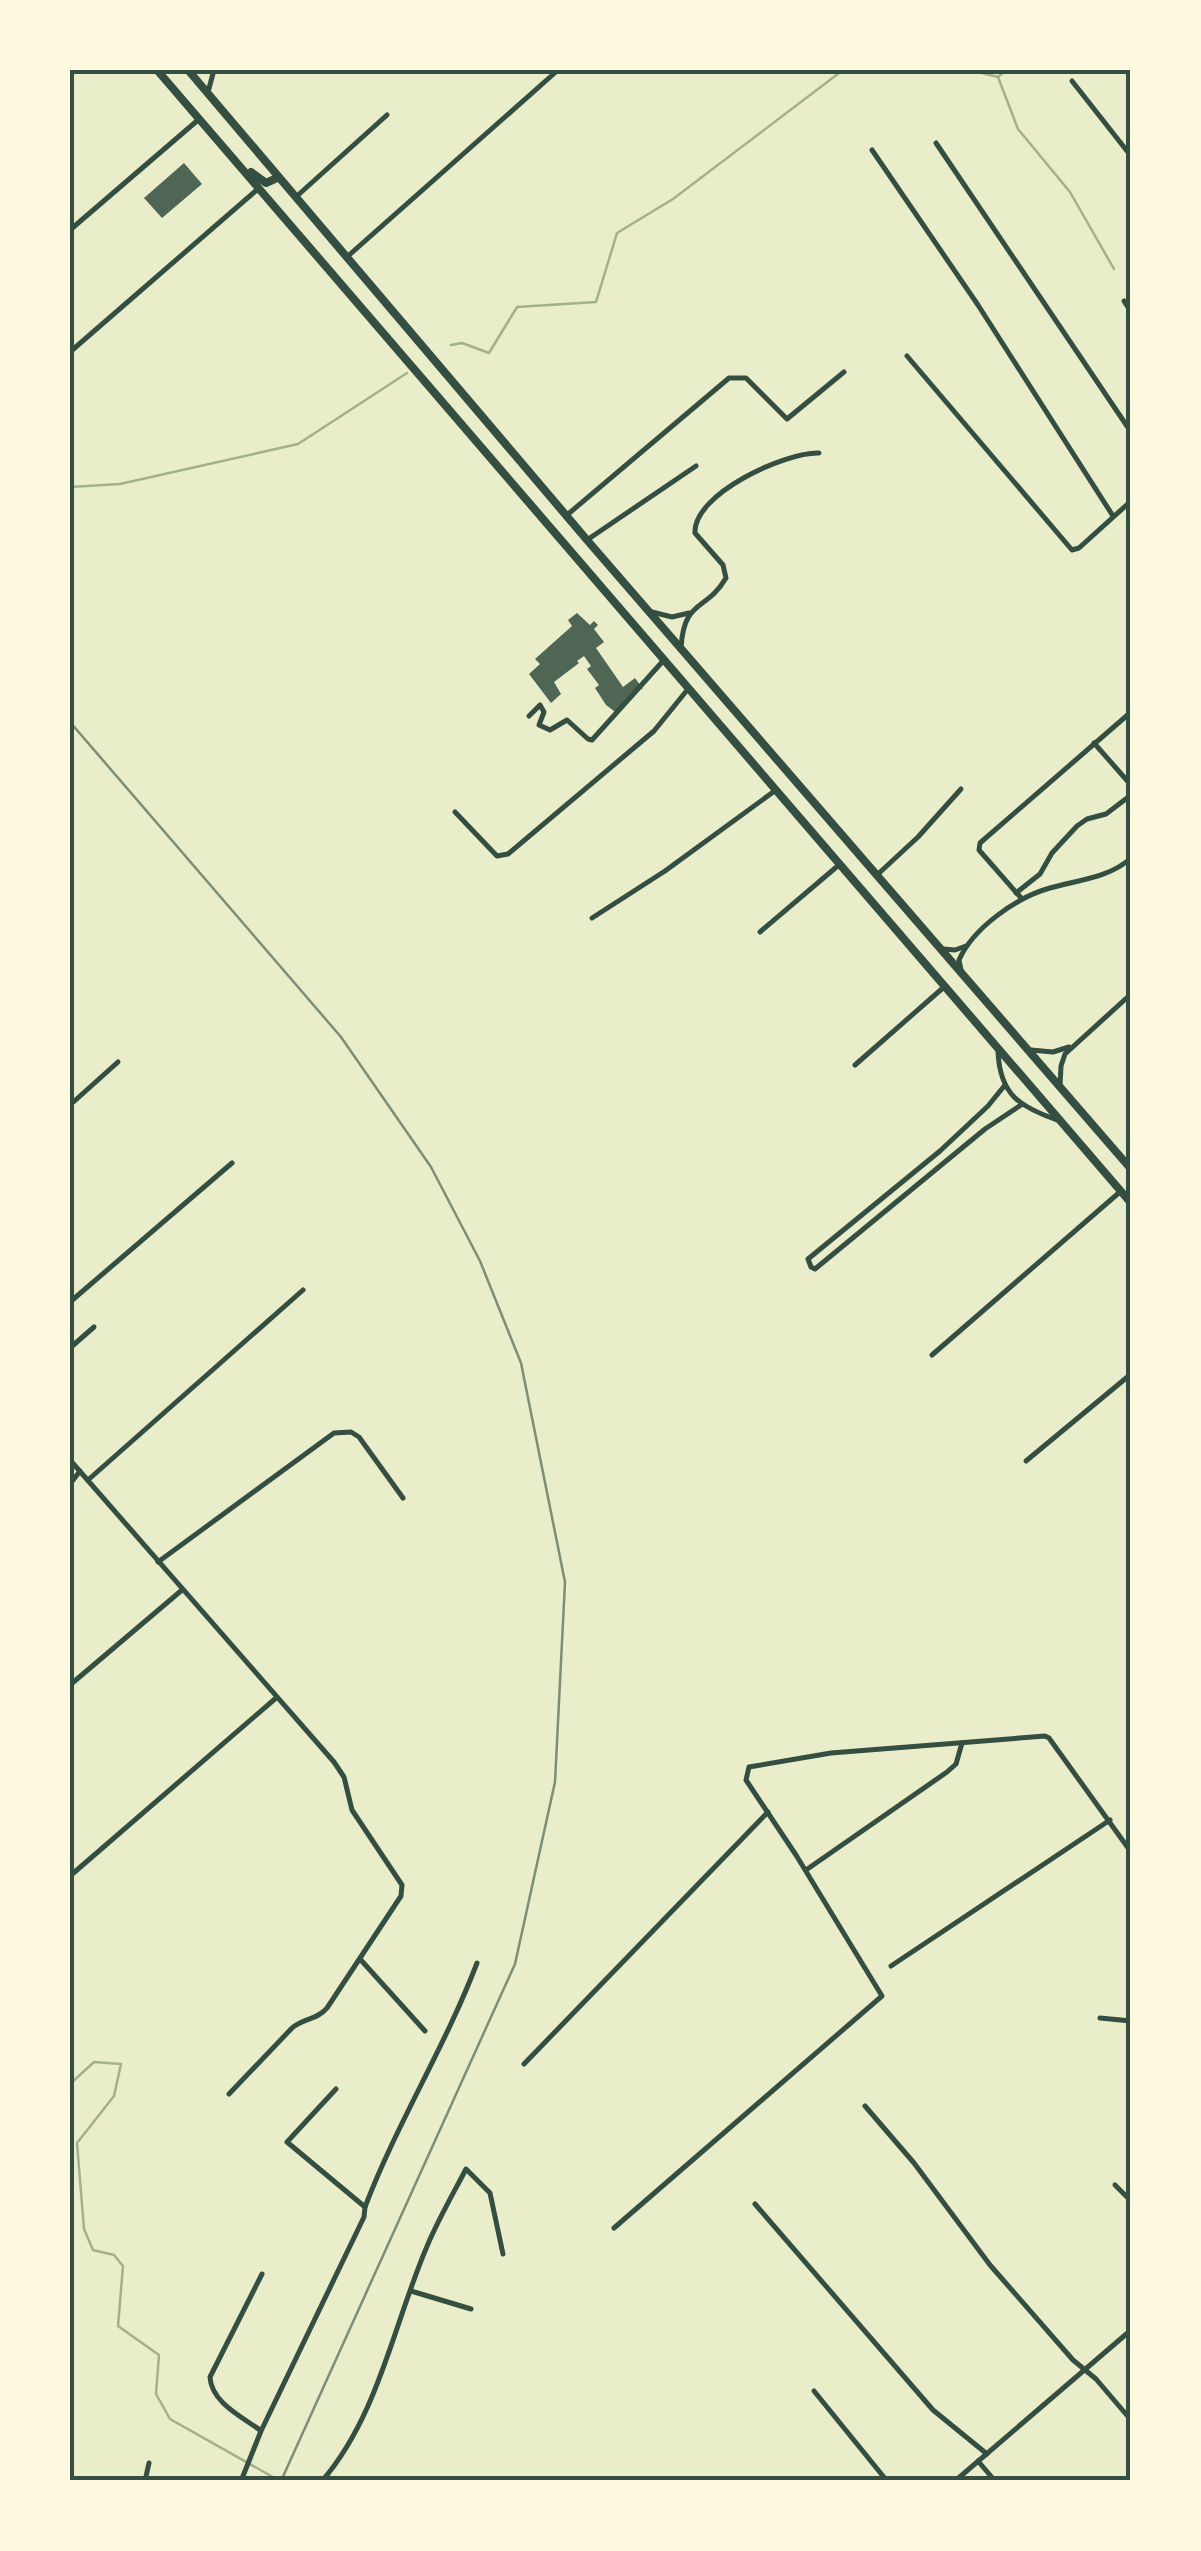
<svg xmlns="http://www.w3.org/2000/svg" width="1201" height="2551" font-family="Spectral,serif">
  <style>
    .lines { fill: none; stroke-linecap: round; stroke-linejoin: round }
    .stream { stroke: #a3b18a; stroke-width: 2.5 }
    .building { fill: #4f6655 }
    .minor { stroke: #344e41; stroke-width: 5 }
    .primary { stroke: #344e41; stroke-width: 8 }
    .rail { stroke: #7c8e77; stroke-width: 2.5 }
    .neatline { fill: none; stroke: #344e41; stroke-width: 4 }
  </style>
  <rect width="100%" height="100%" fill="#e9edc9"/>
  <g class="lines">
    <g class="stream">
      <polyline points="970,70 998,77 1006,70"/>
      <polyline points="998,77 1018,129 1070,192 1114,269"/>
      <polyline points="451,345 462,343 489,353 517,307 596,302 617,233 673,199 843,70"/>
      <polyline points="70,487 120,484 298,444 407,373"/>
      <polyline points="70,2084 94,2062 121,2064 114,2096 77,2143 84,2229 93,2250 114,2255 123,2266 118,2326 159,2355 156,2394 170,2419 280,2481"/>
    </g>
  </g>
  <g class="building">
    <polygon points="184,163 202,184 162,218 144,198"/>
    <polygon points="577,613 590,625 594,621 598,625 594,629 604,642 596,648 623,687 635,678 643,689 639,688 618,714 606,705 595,688 599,685 587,669 591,666 584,656 577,661 579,663 554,682 561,694 551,703 529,674 540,664 535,659 572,626 568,620"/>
  </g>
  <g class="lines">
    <g class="minor">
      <polyline points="1072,81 1131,156"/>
      <polyline points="208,92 214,70"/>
      <polyline points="936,143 1131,432"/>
      <polyline points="872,150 978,305 1113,516"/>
      <polyline points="297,196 387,115"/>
      <polyline points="70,230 198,120"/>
      <polyline points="348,256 558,70"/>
      <polyline points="1124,301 1131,312"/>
      <polyline points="70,352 259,188"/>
      <polyline points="907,356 1072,550 1079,548 1131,501"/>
      <polyline points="567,515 729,378 746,378 787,419 844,372"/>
      <polyline points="587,540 696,466"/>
      <polyline points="652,612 672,617 689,613"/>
      <path d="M681 648C684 598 706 612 726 578L723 565 695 533C693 494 785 452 819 453"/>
      <polyline points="529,716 540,705 544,712 539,725 550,730 567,720 588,739 592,740 663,661"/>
      <polyline points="1094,743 1131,785"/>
      <polyline points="455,812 497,856 508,854 654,731 688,689"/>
      <polyline points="877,875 918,837 961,789"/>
      <polyline points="1016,893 1040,874 1052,853 1077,826 1087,819 1106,814 1131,795"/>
      <polyline points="1022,899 979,850 980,843 1131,712"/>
      <polyline points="592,918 665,871 776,790"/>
      <polyline points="760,932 840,864"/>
      <polyline points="943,949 955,950 966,946"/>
      <path d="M961 970 959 960C973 928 1017 897 1050 888 1078 880 1109 878 1131 858"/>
      <polyline points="1031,1050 1053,1052 1069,1047"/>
      <path d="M998 1052C1000 1095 1020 1107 1057 1120"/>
      <polyline points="855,1065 944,987"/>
      <polyline points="1005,1085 988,1106 940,1151 808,1259 811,1267 815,1269 985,1129 1021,1105"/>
      <polyline points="1060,1086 1061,1066 1065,1054 1131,994"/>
      <polyline points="70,1105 118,1062"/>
      <polyline points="70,1302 232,1163"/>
      <polyline points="70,1348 94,1327"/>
      <polyline points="932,1355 1121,1191"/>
      <path d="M70 1460 334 1762 344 1777 352 1810 402 1885 401 1896 327 2008C317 2020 303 2018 292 2028L229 2094"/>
      <polyline points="1026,1461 1131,1374"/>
      <polyline points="88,1480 303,1290"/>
      <polyline points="70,1484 80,1471"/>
      <polyline points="158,1562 334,1433 351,1432 359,1437 403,1498"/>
      <polyline points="70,1685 182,1590"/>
      <polyline points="806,1870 947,1772 956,1764 962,1743"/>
      <polyline points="70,1876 276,1698"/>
      <polyline points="360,1959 425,2031"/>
      <polyline points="891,1966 1110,1820"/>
      <polyline points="1100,2018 1131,2021"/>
      <polyline points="524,2064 768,1812"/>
      <polyline points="865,2106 914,2163 990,2265 1073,2360 1096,2379 1131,2420"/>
      <polyline points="1115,2185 1131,2201"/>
      <polyline points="755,2204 933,2410 987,2454"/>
      <path d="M365 2207C397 2123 445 2047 477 1963"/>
      <polyline points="614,2228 882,1996 796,1855 746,1780 749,1767 831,1753 1045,1736 1049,1738 1131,1852"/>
      <polyline points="411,2291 471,2309"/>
      <polyline points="814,2391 887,2481"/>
      <path d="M260 2430C242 2417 211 2402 210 2377L262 2274"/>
      <polyline points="978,2461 995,2481"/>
      <polyline points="145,2481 149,2463"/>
      <polyline points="241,2481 261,2431 364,2217 365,2207 287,2142 336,2089"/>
      <path d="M322 2481C379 2415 394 2322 428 2244 439 2218 453 2194 466 2169L490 2193 503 2254"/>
      <polyline points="955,2481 1131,2330"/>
    </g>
    <g class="primary">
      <polyline points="157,70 1131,1203"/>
      <polyline points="188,70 587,540 1131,1169"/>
      <polyline points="251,172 266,183 277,178"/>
    </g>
    <polyline class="rail" points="70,722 341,1037 431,1167 480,1261 521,1363 565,1582 555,1782 515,1964 281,2481"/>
  </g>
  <rect width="1201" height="2551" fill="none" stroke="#fefae0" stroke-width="145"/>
  <rect x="72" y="72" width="1056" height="2406" class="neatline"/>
</svg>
